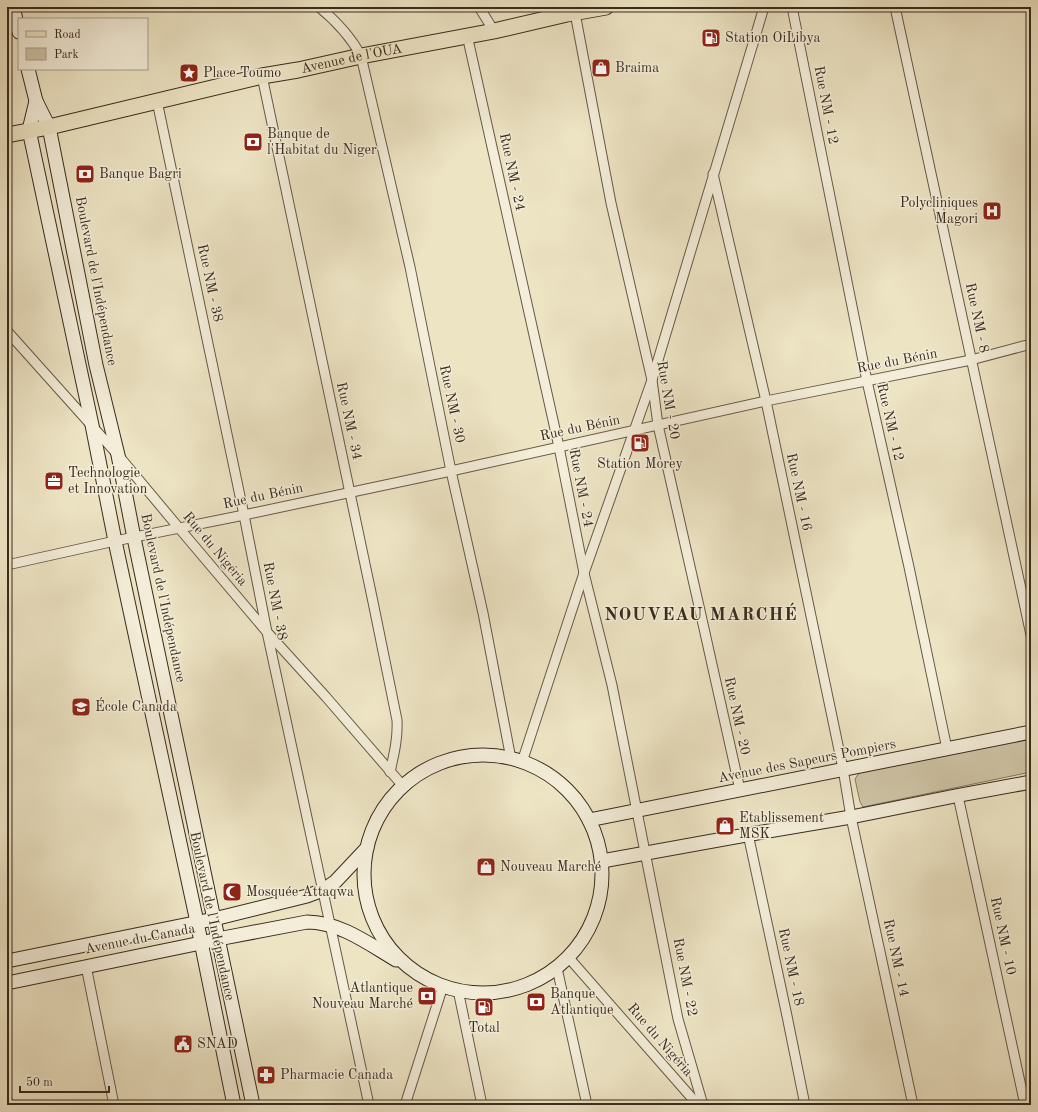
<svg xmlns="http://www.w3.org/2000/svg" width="1038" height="1112" font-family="'Old Standard TT',serif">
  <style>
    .green { fill: #cfc5a7; stroke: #847862 }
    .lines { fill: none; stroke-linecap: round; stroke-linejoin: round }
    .street-casing { stroke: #675946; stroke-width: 11 }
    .secondary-casing { stroke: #3a2b1c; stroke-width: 15 }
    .primary-casing { stroke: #3a2b1c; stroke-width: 17 }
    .street { stroke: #f3edd9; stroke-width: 9 }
    .secondary { stroke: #f3edd9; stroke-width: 13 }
    .primary { stroke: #ede4c4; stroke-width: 15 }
    .labels { text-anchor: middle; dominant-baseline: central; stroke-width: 3; stroke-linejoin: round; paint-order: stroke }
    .poi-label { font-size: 14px; fill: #3a2b1c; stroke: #f3edd9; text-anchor: start }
    .street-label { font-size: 14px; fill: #3a2b1c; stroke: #f3edd9 }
    .district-label { font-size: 18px; font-weight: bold; letter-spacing: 1px; fill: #3a2b1c; stroke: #f3edd9 }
  </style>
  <rect width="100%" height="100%" fill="#ede4c4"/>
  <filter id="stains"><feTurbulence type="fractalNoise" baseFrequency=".005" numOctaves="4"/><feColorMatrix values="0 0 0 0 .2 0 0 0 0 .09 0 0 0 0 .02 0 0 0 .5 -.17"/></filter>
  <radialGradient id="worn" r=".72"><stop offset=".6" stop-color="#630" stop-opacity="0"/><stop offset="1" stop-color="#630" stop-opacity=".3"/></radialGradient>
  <polygon class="green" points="1031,738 1031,772 863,807 860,802 855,779 859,773"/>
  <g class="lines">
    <defs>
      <g id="street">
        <path d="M319 7C336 21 351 37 361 56L410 267 451 471 483 613 511 759"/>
        <polyline points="479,7 494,31"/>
        <polyline points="792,7 867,381 909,567 947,749"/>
        <polyline points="895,7 1031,635"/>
        <polyline points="575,13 611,203 652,380 658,425 701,615 740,790"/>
        <polyline points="467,35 559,447 584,573 612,685 678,1019 703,1105"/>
        <path d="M262 76 373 602 397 720C398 738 394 754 390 772"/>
        <polyline points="157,101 244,515 267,632 369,1105"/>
        <polyline points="713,174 766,401 843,769 851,817 913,1105"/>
        <polyline points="7,331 118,455 179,528 267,632 326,697 403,786"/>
        <polyline points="7,565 115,541 244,515 451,471 766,401 971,360 1031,344"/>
        <polyline points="522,762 584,573 652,380 764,7"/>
        <polyline points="958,796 1025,1105"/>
        <polyline points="748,834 787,1016 805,1105"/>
        <polyline points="569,958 698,1105"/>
        <polyline points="86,966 114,1105"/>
        <polyline points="557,968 587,1105"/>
        <polyline points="458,990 482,1105"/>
        <polyline points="7,1100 8,1105"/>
        <polyline points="405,1105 443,986"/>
      </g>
      <g id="secondary">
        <polyline points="13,7 19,32"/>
        <polyline points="28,69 36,101 49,127 96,365 118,455 134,538 253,1105"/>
        <polyline points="36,101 29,130 92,425 115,541 197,922 234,1105"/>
        <circle cx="483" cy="874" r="119"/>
        <polyline points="589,820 1031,732"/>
        <polyline points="602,861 757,833 851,817 955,796 1031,782"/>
        <polyline points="7,961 214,919 307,896 323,890 335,882 367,848"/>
        <path d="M7 983 201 943 218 939 307 922C340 922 369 944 396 960"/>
      </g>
      <g id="primary">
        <path id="s1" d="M7 135 49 127 262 76 298 70 361 56 494 31 567 14 606 7"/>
      </g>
    </defs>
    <use href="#street" class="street-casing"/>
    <use href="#secondary" class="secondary-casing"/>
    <use href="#primary" class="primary-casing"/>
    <use href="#street" class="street"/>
    <use href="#secondary" class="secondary"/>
    <use href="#primary" class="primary"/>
  </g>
  <defs>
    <symbol id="fuel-square" viewBox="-11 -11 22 22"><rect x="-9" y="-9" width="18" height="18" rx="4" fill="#8f2418" stroke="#f3edd9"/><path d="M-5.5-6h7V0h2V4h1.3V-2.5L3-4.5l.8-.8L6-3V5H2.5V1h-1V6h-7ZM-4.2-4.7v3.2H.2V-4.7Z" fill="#fff"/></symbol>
    <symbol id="shop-square" viewBox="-11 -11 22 22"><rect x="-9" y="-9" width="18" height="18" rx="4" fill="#8f2418" stroke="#f3edd9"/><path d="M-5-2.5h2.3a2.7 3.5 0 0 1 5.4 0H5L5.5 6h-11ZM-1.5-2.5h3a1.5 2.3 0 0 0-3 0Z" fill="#fff"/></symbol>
    <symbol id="sight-square" viewBox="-11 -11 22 22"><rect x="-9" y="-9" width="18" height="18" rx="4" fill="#8f2418" stroke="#f3edd9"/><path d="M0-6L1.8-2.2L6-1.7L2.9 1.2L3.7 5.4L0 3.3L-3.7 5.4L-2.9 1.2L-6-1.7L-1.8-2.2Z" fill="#fff"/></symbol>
    <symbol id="bank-square" viewBox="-11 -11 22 22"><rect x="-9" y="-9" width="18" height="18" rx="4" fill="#8f2418" stroke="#f3edd9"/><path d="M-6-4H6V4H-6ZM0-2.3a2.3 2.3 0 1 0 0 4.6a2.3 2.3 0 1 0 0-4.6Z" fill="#fff"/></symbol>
    <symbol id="hospital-square" viewBox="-11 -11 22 22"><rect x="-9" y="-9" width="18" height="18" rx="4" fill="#8f2418" stroke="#f3edd9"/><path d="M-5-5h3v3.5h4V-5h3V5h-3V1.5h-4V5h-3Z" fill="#fff"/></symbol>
    <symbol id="office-square" viewBox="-11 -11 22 22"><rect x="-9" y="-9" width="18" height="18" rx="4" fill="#8f2418" stroke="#f3edd9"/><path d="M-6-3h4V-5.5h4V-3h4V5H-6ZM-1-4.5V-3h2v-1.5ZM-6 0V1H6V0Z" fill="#fff"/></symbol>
    <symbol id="school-square" viewBox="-11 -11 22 22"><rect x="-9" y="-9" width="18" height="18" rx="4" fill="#8f2418" stroke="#f3edd9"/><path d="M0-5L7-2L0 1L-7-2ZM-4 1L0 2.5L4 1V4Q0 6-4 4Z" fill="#fff"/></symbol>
    <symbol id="mosque-square" viewBox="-11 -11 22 22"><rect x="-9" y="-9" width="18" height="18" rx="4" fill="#8f2418" stroke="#f3edd9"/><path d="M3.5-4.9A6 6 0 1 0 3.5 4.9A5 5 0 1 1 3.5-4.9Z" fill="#fff"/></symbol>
    <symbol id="civic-square" viewBox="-11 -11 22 22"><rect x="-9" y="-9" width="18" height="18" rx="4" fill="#8f2418" stroke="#f3edd9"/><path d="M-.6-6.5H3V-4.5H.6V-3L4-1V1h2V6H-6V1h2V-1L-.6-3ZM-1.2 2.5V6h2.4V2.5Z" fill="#fff"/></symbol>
    <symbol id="pharmacy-square" viewBox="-11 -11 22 22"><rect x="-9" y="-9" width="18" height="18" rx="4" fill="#8f2418" stroke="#f3edd9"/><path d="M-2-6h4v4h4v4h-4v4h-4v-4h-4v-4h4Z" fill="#fff"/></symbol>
  </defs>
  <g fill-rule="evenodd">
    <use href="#fuel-square" x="700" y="27" width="22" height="22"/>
    <use href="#shop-square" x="590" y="57" width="22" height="22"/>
    <use href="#sight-square" x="178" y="62" width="22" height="22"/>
    <use href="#bank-square" x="242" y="131" width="22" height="22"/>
    <use href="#bank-square" x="74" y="163" width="22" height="22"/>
    <use href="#hospital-square" x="981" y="200" width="22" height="22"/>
    <use href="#fuel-square" x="629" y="432" width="22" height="22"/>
    <use href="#office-square" x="43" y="470" width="22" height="22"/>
    <use href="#school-square" x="70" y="696" width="22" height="22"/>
    <use href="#shop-square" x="714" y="815" width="22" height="22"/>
    <use href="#shop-square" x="475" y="856" width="22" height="22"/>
    <use href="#mosque-square" x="221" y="881" width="22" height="22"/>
    <use href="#bank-square" x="416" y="985" width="22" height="22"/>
    <use href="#bank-square" x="525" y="991" width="22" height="22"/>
    <use href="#fuel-square" x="473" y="996" width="22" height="22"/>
    <use href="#civic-square" x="172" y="1033" width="22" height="22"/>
    <use href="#pharmacy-square" x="255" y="1064" width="22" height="22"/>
  </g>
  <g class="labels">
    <g class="poi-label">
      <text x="725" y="38">Station OiLibya</text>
      <text x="615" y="68">Braima</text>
      <text x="203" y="73">Place Toumo</text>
      <text x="267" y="134">Banque de<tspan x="267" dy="16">l'Habitat du Niger</tspan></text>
      <text x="99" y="174">Banque Bagri</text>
      <text x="978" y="203" text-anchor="end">Polycliniques<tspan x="978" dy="16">Magori</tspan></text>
      <text x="640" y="464" text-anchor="middle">Station Morey</text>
      <text x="68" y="473">Technologie<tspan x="68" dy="16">et Innovation</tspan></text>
      <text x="95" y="707">École Canada</text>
      <text x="739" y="818">Etablissement<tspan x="739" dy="16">MSK</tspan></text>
      <text x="500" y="867">Nouveau Marché</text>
      <text x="246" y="892">Mosquée Attaqwa</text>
      <text x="413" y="988" text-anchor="end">Atlantique<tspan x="413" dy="16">Nouveau Marché</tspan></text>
      <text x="550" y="994">Banque<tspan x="550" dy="16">Atlantique</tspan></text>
      <text x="484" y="1028" text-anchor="middle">Total</text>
      <text x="197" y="1044">SNAD</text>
      <text x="280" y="1075">Pharmacie Canada</text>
    </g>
    <g class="street-label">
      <text stroke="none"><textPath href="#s1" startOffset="353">Avenue de l'OUA</textPath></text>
      <text transform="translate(826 105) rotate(79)">Rue NM - 12</text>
      <text transform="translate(512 172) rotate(78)">Rue NM - 24</text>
      <text transform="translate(96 281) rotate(79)">Boulevard de l'Indépendance</text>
      <text transform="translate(210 283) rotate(78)">Rue NM - 38</text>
      <text transform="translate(977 318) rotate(78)">Rue NM - 8</text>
      <text transform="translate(897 361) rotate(-11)">Rue du Bénin</text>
      <text transform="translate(668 400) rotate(80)">Rue NM - 20</text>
      <text transform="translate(452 404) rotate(78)">Rue NM - 30</text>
      <text transform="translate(349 421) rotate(78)">Rue NM - 34</text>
      <text transform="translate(890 422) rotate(77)">Rue NM - 12</text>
      <text transform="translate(580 428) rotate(-12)">Rue du Bénin</text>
      <text transform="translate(581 488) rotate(79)">Rue NM - 24</text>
      <text transform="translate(799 492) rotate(78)">Rue NM - 16</text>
      <text transform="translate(263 496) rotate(-12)">Rue du Bénin</text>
      <text transform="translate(215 549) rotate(50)">Rue du Nigéria</text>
      <text transform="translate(163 598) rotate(78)">Boulevard de l'Indépendance</text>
      <text transform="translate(275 601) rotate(79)">Rue NM - 38</text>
      <text transform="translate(737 716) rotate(78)">Rue NM - 20</text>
      <text transform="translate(807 761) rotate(-11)">Avenue des Sapeurs Pompiers</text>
      <text transform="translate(212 916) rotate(78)">Boulevard de l'Indépendance</text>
      <text transform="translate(1003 936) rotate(78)">Rue NM - 10</text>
      <text transform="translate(140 939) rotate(-11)">Avenue du Canada</text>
      <text transform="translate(896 958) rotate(78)">Rue NM - 14</text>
      <text transform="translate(791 967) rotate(78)">Rue NM - 18</text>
      <text transform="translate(685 977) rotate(79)">Rue NM - 22</text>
      <text transform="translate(660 1040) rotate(49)">Rue du Nigéria</text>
    </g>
    <g class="district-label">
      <text x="701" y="615">NOUVEAU MARCHÉ</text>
    </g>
  </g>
  <rect width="1038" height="1112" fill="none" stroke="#ede4c4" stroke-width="24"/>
  <rect x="8" y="8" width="1022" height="1096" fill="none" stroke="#3a2b1c" stroke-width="2"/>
  <rect x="12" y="12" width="1014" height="1088" fill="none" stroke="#3a2b1c"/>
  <rect x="18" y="18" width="130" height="52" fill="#f3edd9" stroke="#a99f8d"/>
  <rect x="26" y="31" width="20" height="6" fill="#ede4c4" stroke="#a99f8d"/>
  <text x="54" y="38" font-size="12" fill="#3a2b1c">Road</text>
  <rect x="26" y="48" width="20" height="12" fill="#cfc5a7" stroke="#a99f8d"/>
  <text x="54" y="58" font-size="12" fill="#3a2b1c">Park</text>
  <path d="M20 1086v6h89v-6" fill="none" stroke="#3a2b1c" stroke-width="2"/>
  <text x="26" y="1086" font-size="12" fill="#3a2b1c" stroke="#f3edd9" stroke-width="3" paint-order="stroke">50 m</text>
  <rect width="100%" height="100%" filter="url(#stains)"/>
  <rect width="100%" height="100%" fill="url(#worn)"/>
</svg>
